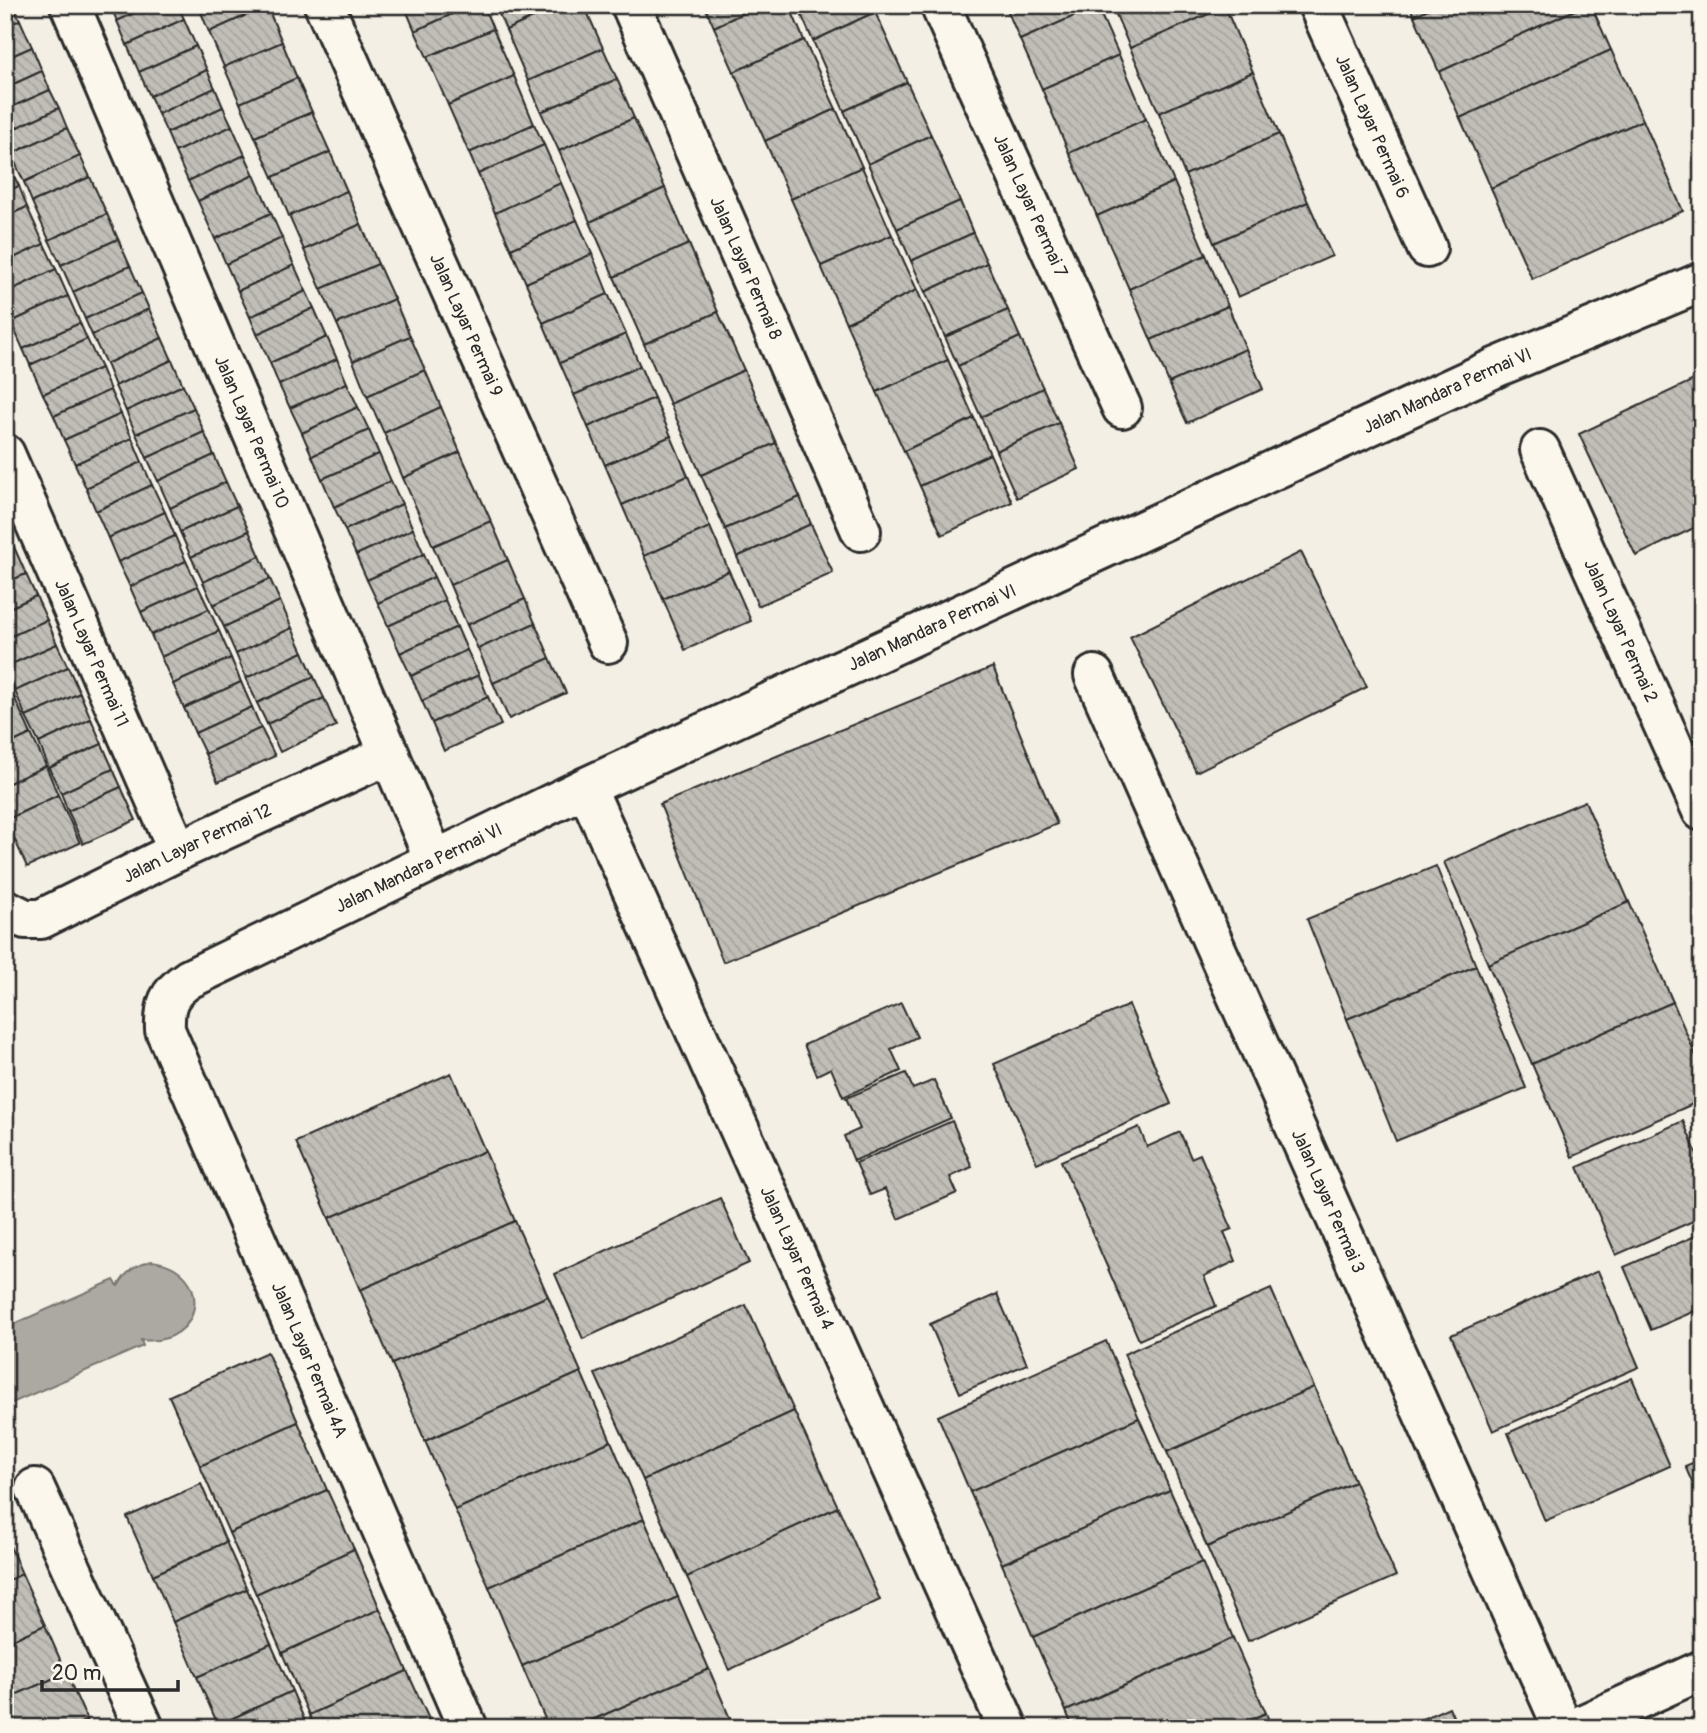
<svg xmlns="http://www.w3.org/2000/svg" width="1707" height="1733" font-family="Pangolin,sans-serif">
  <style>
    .water { fill: #aca9a2; stroke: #787772; stroke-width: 2 }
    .building { fill: url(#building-back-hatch); stroke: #2b2b2b; stroke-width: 2 }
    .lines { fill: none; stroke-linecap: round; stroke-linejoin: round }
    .street-casing { stroke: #2b2b2b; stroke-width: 44 }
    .street { stroke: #fbf7ec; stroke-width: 38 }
    .labels { text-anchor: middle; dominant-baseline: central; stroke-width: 5; stroke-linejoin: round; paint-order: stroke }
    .street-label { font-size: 18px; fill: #2b2b2b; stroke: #fbf7ec }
  </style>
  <defs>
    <pattern id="building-back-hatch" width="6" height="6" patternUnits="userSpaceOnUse" patternTransform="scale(1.75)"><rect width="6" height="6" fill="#c0beb6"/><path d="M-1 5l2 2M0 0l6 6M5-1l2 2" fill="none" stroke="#a5a39d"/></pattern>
  </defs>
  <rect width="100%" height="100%" fill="#f3efe4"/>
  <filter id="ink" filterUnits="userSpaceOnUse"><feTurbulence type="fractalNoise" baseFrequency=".0143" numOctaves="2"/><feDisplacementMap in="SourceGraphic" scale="14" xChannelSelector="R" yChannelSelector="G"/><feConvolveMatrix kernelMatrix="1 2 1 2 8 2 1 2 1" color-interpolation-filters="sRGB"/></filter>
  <g filter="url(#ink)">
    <path class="water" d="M152 1261C215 1269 205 1348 141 1340L143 1346 5 1406V1328L114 1280 118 1286C127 1271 135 1265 152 1261Z"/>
    <g class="building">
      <polygon points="5,5 13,5 20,20 5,27"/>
      <polygon points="110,5 152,5 117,21"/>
      <polygon points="152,5 178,5 184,19 127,45 117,21"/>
      <polygon points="198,5 266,5 267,6 209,32"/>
      <polygon points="404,5 472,5 415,31"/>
      <polygon points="472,5 483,5 493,29 427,57 415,31"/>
      <polygon points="495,5 562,5 506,30"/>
      <polygon points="562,5 584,5 603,48 528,81 506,30"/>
      <polygon points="704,5 760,5 714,27"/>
      <polygon points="760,5 789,5 804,40 734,72 714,27"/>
      <polygon points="797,5 872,5 875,12 813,41"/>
      <polygon points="1005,5 1097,5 1097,6 1020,40"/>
      <polygon points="1112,5 1224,5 1225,7 1130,48"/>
      <polygon points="1409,5 1436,5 1414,16"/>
      <polygon points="1436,5 1586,5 1439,72 1414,16"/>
      <polygon points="1586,5 1591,5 1611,50 1460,118 1439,72"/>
      <polygon points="267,6 282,42 224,67 209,32"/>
      <polygon points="1097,6 1119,55 1042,89 1020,40"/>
      <polygon points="1225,7 1253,72 1159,113 1130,48"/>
      <polygon points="875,12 907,82 844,111 813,41"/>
      <polygon points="184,19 196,46 139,72 127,45"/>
      <polygon points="20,20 32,47 5,59 5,27"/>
      <polygon points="493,29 514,76 448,105 427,57"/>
      <polygon points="804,40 836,109 765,141 734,72"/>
      <polygon points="282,42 297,78 240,103 224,67"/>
      <polygon points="196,46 207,70 150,96 139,72"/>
      <polygon points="32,47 42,71 5,88 5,59"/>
      <polygon points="603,48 617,79 541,112 528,81"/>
      <polygon points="1611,50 1643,120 1491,188 1460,118"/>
      <polygon points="1119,55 1146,119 1069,153 1042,89"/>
      <polygon points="207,70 215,88 158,114 150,96"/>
      <polygon points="42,71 50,90 5,110 5,88"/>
      <polygon points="1253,72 1279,134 1185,175 1159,113"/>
      <polygon points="514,76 534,124 469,153 448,105"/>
      <polygon points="297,78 312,112 255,137 240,103"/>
      <polygon points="617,79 634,118 559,151 541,112"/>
      <polygon points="907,82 931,135 868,164 844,111"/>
      <polygon points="215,88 223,107 167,133 158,114"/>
      <polygon points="50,90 59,108 5,133 5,110"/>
      <polygon points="223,107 232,126 175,152 167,133"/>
      <polygon points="59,108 67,128 11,154 5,133"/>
      <polygon points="836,109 862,167 791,199 765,141"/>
      <polygon points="312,112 330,152 273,177 255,137"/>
      <polygon points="634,118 665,188 590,222 559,151"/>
      <polygon points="1146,119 1174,182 1097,216 1069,153"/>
      <polygon points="1643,120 1683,211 1532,279 1491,188"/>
      <polygon points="534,124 544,145 478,174 469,153"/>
      <polygon points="232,126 245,155 188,181 175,152"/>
      <polygon points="67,128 80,156 24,182 11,154"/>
      <polygon points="1279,134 1308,202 1214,243 1185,175"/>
      <polygon points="931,135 960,201 897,229 868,164"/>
      <polygon points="544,145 561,183 495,213 478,174"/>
      <polygon points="330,152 347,191 289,216 273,177"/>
      <polygon points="245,155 254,175 198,201 188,181"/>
      <polygon points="80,156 90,177 32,202 24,182"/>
      <polygon points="5,158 19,186 5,192"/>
      <polygon points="862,167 892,235 821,266 791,199"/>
      <polygon points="254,175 271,213 215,239 198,201"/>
      <polygon points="90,177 107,214 49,240 32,202"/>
      <polygon points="1174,182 1206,255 1129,289 1097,216"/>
      <polygon points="561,183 577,220 511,249 495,213"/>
      <polygon points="19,186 27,207 5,217 5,192"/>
      <polygon points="665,188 689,244 614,277 590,222"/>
      <polygon points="347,191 361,224 304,250 289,216"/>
      <polygon points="960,201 973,233 911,261 897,229"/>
      <polygon points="1308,202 1332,256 1238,297 1214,243"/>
      <polygon points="27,207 44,244 5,262 5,217"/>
      <polygon points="271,213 282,238 226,264 215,239"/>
      <polygon points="107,214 118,239 61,265 49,240"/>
      <polygon points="577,220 592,254 526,283 511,249"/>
      <polygon points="361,224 378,264 321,289 304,250"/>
      <polygon points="973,233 987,263 925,292 911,261"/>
      <polygon points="892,235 917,290 846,323 821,266"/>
      <polygon points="282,238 294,265 238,291 226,264"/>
      <polygon points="118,239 130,266 73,292 61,265"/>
      <polygon points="44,244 56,269 5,293 5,262"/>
      <polygon points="689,244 718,312 644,344 614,277"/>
      <polygon points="592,254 608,294 543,323 526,283"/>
      <polygon points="1206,255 1228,306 1151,340 1129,289"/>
      <polygon points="987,263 1008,310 945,337 925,292"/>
      <polygon points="378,264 394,299 337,324 321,289"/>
      <polygon points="294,265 306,291 250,317 238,291"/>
      <polygon points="130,266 142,293 85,319 73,292"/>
      <polygon points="56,269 68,296 11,322 5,309 5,293"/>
      <polygon points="917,290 948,360 877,392 846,323"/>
      <polygon points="306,291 314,308 257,334 250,317"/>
      <polygon points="142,293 149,309 92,335 85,319"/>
      <polygon points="608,294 626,334 560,363 543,323"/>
      <polygon points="68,296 80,323 23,349 11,322"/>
      <polygon points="394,299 410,336 353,361 337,324"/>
      <polygon points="1228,306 1246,349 1169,383 1151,340"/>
      <polygon points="314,308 327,337 270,363 257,334"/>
      <polygon points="149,309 162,338 106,364 92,335"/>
      <polygon points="1008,310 1020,337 958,366 945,337"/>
      <polygon points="718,312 744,370 670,404 644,344"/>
      <polygon points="80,323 87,339 30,365 23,349"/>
      <polygon points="626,334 640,366 574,395 560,363"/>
      <polygon points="410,336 425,370 367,396 353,361"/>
      <polygon points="327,337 337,359 279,385 270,363"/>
      <polygon points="1020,337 1043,388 981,417 958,366"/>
      <polygon points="162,338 172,360 115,386 106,364"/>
      <polygon points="87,339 101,368 43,394 30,365"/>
      <polygon points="1246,349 1263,389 1187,423 1169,383"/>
      <polygon points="337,359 347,383 290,408 279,385"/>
      <polygon points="172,360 183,385 126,411 115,386"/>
      <polygon points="948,360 974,418 904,451 877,392"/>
      <polygon points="640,366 654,398 588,427 574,395"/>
      <polygon points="101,368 110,390 54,416 43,394"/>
      <polygon points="425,370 441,407 384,433 367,396"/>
      <polygon points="744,370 776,443 701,475 670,404"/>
      <polygon points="1702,376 1702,524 1636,556 1579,434"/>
      <polygon points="347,383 358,407 302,433 290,408"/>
      <polygon points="183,385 194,408 136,434 126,411"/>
      <polygon points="1043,388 1059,423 996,451 981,417"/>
      <polygon points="110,390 121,414 64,440 54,416"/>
      <polygon points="654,398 671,436 605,465 588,427"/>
      <polygon points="358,407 369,430 312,456 302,433"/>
      <polygon points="441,407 460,452 403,478 384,433"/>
      <polygon points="194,408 204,432 147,458 136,434"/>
      <polygon points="121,414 132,438 75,464 64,440"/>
      <polygon points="974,418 990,454 920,486 904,451"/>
      <polygon points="1059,423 1079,469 1017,498 996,451"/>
      <polygon points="369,430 379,454 322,479 312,456"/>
      <polygon points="204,432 214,455 158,481 147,458"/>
      <polygon points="671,436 688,476 622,505 605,465"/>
      <polygon points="132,438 142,462 86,488 75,464"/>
      <polygon points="776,443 800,497 725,529 701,475"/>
      <polygon points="460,452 491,521 433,546 403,478"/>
      <polygon points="379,454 391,481 334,507 322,479"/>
      <polygon points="990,454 1012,502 942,535 920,486"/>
      <polygon points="214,455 226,482 170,508 158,481"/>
      <polygon points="142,462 152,485 96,511 86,488"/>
      <polygon points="688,476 710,527 644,556 622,505"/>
      <polygon points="391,481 402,504 345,530 334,507"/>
      <polygon points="226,482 237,506 180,532 170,508"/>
      <polygon points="152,485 165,512 108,538 96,511"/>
      <polygon points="800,497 811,524 737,557 725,529"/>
      <polygon points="402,504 413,529 356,555 345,530"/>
      <polygon points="237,506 249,531 191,557 180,532"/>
      <polygon points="165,512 175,536 118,562 108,538"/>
      <polygon points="491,521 508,560 450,585 433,546"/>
      <polygon points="811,524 833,573 758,606 737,557"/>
      <polygon points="5,527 14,547 5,551"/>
      <polygon points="710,527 729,571 663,599 644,556"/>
      <polygon points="413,529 424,554 367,580 356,555"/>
      <polygon points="249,531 260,556 203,582 191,557"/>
      <polygon points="175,536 186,561 130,587 118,562"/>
      <polygon points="14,547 26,574 5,583 5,551"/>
      <polygon points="1301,552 1367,687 1196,772 1130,637"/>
      <polygon points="424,554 434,577 378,603 367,580"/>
      <polygon points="260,556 270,579 213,605 203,582"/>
      <polygon points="508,560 525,599 467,625 450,585"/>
      <polygon points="186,561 198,586 141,612 130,587"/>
      <polygon points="729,571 751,621 685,650 663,599"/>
      <polygon points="26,574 36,596 5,610 5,583"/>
      <polygon points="434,577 445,600 388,626 378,603"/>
      <polygon points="270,579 280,601 224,627 213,605"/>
      <polygon points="198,586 209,609 151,635 141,612"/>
      <polygon points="36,596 47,620 5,639 5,610"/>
      <polygon points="525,599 535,623 478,649 467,625"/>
      <polygon points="445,600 457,627 400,653 388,626"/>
      <polygon points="280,601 292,628 236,654 224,627"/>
      <polygon points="209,609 219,631 161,657 151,635"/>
      <polygon points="47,620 57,644 5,667 5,639"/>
      <polygon points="535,623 550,658 493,683 478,649"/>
      <polygon points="457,627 467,650 411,676 400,653"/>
      <polygon points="292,628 303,652 246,678 236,654"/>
      <polygon points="219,631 231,658 173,684 161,657"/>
      <polygon points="57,644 68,667 15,691 5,667"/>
      <polygon points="467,650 479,675 422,701 411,676"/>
      <polygon points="303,652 314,677 257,703 246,678"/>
      <polygon points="231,658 241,682 184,708 173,684"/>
      <polygon points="550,658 566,693 509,719 493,683"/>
      <polygon points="68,667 80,693 26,717 15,691"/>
      <polygon points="993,667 1057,824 723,962 660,804"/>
      <polygon points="479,675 488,697 432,723 422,701"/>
      <polygon points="314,677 324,698 267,724 257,703"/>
      <polygon points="241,682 252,707 195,733 184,708"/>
      <polygon points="11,690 31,734 5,746 5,692"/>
      <polygon points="80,693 91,719 39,743 26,717"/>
      <polygon points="488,697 501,725 444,751 432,723"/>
      <polygon points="324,698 336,726 280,752 267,724"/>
      <polygon points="252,707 261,728 205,754 195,733"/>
      <polygon points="91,719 102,744 49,768 39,743"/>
      <polygon points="261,728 275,756 218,782 205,754"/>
      <polygon points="31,734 46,766 5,785 5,746"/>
      <polygon points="102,744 113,769 61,793 49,768"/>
      <polygon points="46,766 58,795 6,820 5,785"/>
      <polygon points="113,769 121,787 68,811 61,793"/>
      <polygon points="121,787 136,820 83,844 68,811"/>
      <polygon points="58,795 80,843 27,867 6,820"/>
      <polygon points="1585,801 1629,902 1488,964 1444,862"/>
      <polygon points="1436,866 1476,966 1347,1019 1307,919"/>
      <polygon points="1629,902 1673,1002 1532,1064 1488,964"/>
      <polygon points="1476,966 1526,1088 1396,1141 1347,1019"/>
      <polygon points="1673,1002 1702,1070 1702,1100 1572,1157 1532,1064"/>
      <polygon points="901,1003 917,1037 891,1049 901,1071 843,1097 831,1068 817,1075 804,1045"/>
      <polygon points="1129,1005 1171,1104 1037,1163 994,1064"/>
      <polygon points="451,1073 485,1151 329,1218 296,1142"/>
      <polygon points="906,1073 913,1089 934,1080 951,1118 854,1161 844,1136 860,1129 846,1098"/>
      <polygon points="952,1121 972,1167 950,1177 957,1193 898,1219 885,1189 870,1195 856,1163"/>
      <polygon points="1683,1121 1702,1166 1702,1217 1616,1255 1578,1167"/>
      <polygon points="1139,1127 1147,1147 1180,1132 1191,1158 1200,1154 1232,1229 1224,1232 1236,1261 1204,1276 1216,1306 1139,1340 1061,1161"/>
      <polygon points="485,1151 515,1221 360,1290 329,1218"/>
      <polygon points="720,1198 749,1263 583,1339 555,1274"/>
      <polygon points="515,1221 548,1296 392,1364 360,1290"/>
      <polygon points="1702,1233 1702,1308 1651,1330 1624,1267"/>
      <polygon points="1598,1271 1639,1367 1493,1431 1451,1335"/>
      <polygon points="1271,1289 1314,1387 1167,1452 1124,1354"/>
      <polygon points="997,1294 1027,1364 960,1393 930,1324"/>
      <polygon points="548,1296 581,1372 425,1441 392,1364"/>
      <polygon points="746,1305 794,1411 643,1480 595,1374"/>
      <polygon points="1106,1341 1139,1418 970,1492 938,1416"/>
      <polygon points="267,1352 298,1422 200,1466 169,1396"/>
      <polygon points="581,1372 611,1441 455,1510 425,1441"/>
      <polygon points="1632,1378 1670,1466 1545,1521 1508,1433"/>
      <polygon points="1314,1387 1355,1482 1207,1547 1167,1452"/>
      <polygon points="794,1411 838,1507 687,1577 643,1480"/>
      <polygon points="1139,1418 1170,1490 1002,1564 970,1492"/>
      <polygon points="298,1422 327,1490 229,1533 200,1466"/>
      <polygon points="611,1441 644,1519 489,1587 455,1510"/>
      <polygon points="1702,1459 1702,1505 1685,1466"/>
      <polygon points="1355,1482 1396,1576 1248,1641 1207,1547"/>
      <polygon points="201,1484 226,1542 153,1575 127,1517"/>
      <polygon points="327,1490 354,1549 256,1594 229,1533"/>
      <polygon points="1170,1490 1202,1562 1033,1637 1002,1564"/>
      <polygon points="838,1507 880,1600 729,1670 687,1577"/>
      <polygon points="644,1519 678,1597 522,1666 489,1587"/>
      <polygon points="5,1535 22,1574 5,1582"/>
      <polygon points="226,1542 247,1589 173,1622 153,1575"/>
      <polygon points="354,1549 380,1609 282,1653 256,1594"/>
      <polygon points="1202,1562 1233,1638 1066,1711 1033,1637"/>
      <polygon points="22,1574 45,1625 5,1643 5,1582"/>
      <polygon points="247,1589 271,1644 197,1677 173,1622"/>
      <polygon points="678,1597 709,1669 574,1728 549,1728 522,1666"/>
      <polygon points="380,1609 407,1671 309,1715 282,1653"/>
      <polygon points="45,1625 66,1673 6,1699 5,1643"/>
      <polygon points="1233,1638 1266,1713 1232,1728 1073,1728 1066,1711"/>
      <polygon points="271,1644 292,1691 218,1725 197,1677"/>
      <polygon points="709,1669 734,1728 574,1728"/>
      <polygon points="407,1671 433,1728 315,1728 309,1715"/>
      <polygon points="66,1673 87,1720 70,1728 18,1728 6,1699"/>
      <polygon points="292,1691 308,1728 219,1728 218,1725"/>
      <polygon points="1449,1707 1458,1728 1402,1728"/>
      <polygon points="1266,1713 1272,1728 1232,1728"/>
      <polygon points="87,1720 91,1728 70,1728"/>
    </g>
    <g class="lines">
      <defs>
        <g id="street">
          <path id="s1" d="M70 5 434 859"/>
          <path id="s2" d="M324 5 608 643"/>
          <path id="s3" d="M631 5 861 531"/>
          <path id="s4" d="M940 5 1122 408"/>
          <path id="s5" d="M1318 5 1427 248"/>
          <path id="s6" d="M1540 450 1702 811"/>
          <path id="s7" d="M5 454 178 851"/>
          <path id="s8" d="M1094 675 1563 1728"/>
          <path id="s9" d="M586 787 1008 1728"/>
          <path id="s10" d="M5 909 25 919H41L178 851 390 754"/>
          <polyline points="35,1488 144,1728"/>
          <path id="s11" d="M468 1728 165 1030C164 1005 168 993 189 979L586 787 1497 367 1702 282"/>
          <polyline points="1575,1728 1702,1670"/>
        </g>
      </defs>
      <use href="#street" class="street-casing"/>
      <use href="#street" class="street"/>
    </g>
  </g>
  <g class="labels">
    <g class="street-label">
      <text stroke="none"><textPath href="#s5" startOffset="133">Jalan Layar Permai 6</textPath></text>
      <text stroke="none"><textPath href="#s4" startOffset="220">Jalan Layar Permai 7</textPath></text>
      <text stroke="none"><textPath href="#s3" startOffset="287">Jalan Layar Permai 8</textPath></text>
      <text stroke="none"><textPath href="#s2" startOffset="350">Jalan Layar Permai 9</textPath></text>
      <text stroke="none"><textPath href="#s11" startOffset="2210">Jalan Mandara Permai VI</textPath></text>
      <text stroke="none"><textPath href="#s1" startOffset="464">Jalan Layar Permai 10</textPath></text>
      <text stroke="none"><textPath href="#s11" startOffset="1643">Jalan Mandara Permai VI</textPath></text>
      <text stroke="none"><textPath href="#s6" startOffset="198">Jalan Layar Permai 2</textPath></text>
      <text stroke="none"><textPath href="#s7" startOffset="217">Jalan Layar Permai 11</textPath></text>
      <text stroke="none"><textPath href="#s10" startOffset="212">Jalan Layar Permai 12</textPath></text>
      <text stroke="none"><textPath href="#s11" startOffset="1076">Jalan Mandara Permai VI</textPath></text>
      <text stroke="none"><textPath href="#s8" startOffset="576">Jalan Layar Permai 3</textPath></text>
      <text stroke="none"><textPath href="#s9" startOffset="516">Jalan Layar Permai 4</textPath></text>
      <text transform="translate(309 1360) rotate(67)">Jalan Layar Permai 4A</text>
    </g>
  </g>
  <rect width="1707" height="1733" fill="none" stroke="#fbf7ec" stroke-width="28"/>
  <rect x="14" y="14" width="1679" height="1705" fill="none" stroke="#2b2b2b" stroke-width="2.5" filter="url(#ink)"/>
  <path d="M42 1680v10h136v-10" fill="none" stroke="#2b2b2b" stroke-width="3.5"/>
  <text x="52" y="1680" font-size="21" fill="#2b2b2b" stroke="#fbf7ec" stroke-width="5" paint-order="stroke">20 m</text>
</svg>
